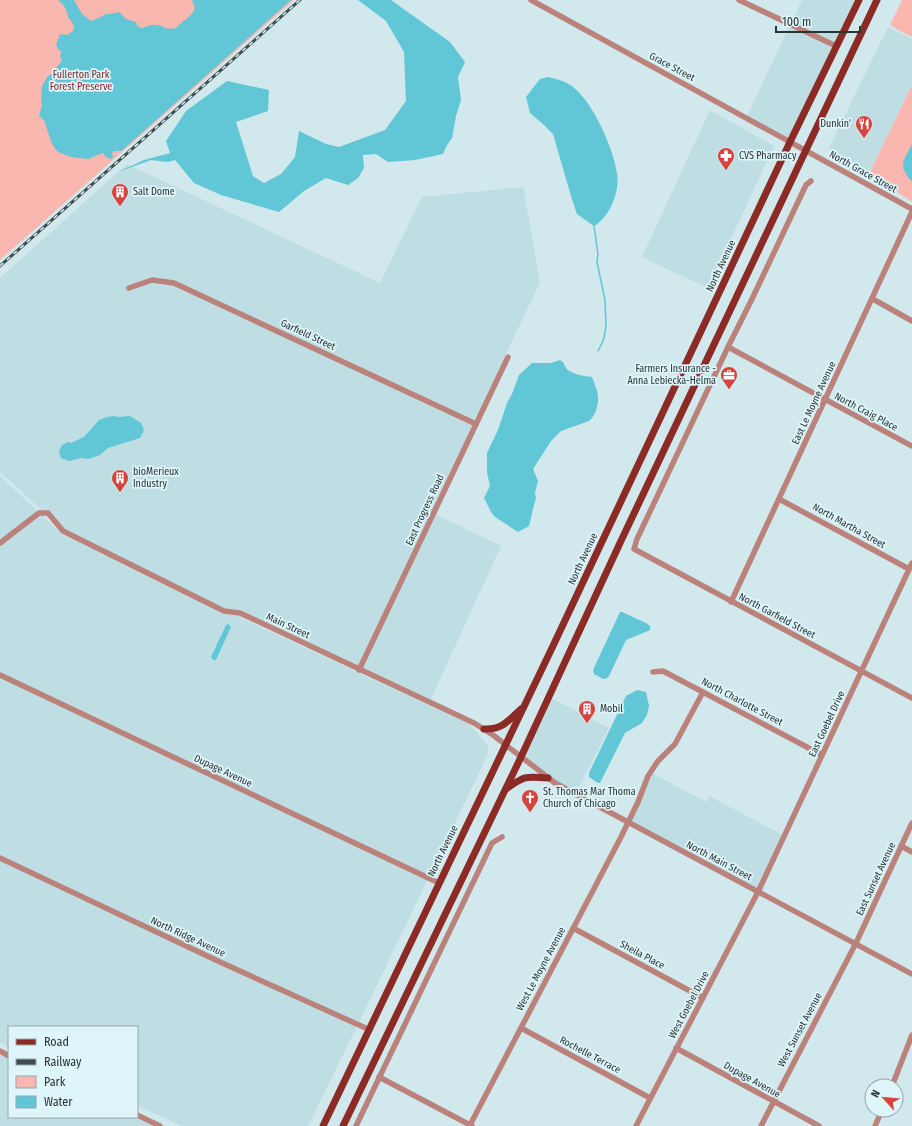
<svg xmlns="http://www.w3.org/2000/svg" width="912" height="1126" font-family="'Fira Sans Condensed',sans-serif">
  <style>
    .built { fill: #bedee3 }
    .green { fill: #fab7af }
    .water { fill: #61c6d6 }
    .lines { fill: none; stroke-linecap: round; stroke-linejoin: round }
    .stream { stroke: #61c6d6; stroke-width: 1.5 }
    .minor { stroke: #ba827b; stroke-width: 5.5 }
    .major { stroke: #8c2a25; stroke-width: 7 }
    .rail-casing { stroke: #414c4e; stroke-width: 3 }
    .rail { stroke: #def5f9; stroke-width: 1.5; stroke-dasharray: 4.5; stroke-linecap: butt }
    .labels { text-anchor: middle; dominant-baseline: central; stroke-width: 3.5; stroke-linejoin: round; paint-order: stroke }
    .street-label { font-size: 10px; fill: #2a3335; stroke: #def5f9 }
    .park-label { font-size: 10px; fill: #7b1f1b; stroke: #def5f9 }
    .poi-label { font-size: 10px; fill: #2a3335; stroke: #def5f9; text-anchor: start }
  </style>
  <rect width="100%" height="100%" fill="#d1e8ec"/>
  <g class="built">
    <polygon points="802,0 856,0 789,139 747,116"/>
    <polygon points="888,27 912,39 912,85 870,172 834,152 829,148"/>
    <polygon points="710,110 774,146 708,288 642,257"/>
    <polygon points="127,164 380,283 422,197 523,187 540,282 358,667 239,610 223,608 64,530 0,472 0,278"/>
    <polygon points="0,476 63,535 469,724 488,746 488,754 363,1014 308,1126 182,1126 137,1106 137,1027 9,1027 9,1047 0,1043"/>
    <polygon points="435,514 501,546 430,701 361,669"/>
    <polygon points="551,698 609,728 577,791 556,781 524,756"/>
    <polygon points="652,773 706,802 709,796 783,835 757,890 631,821"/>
    <polygon points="0,1055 9,1059 9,1117 133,1117 153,1126 0,1126"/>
  </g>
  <g class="green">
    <polygon points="0,0 294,0 0,260"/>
    <polygon points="902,0 912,0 912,37 891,26 891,23"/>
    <polygon points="912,85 912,202 880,181 870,172"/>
  </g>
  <g class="water">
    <path d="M58 0H74L82 14 91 21 101 17 106 14H110L119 12 126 19 136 22 137 26C143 30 145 26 152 25 163 23 163 31 176 28 182 21 192 17 195 8L192 0H291L127 146 121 151H114L112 153 113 157 111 159 106 157 103 153 88 159 71 157 58 152 52 144 44 120 39 116 42 105 41 100 42 86 48 76 55 72V69L62 61 60 57 61 51 58 49 56 45 60 34 67 35 73 31C76 24 71 23 68 16 66 9 65 5 58 0Z"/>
    <polygon points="358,0 391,0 450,42 465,62 458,77 461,100 456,116 452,138 447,145 443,154 415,160 388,162 376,154 363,155 364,168 358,178 348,185 326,178 304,191 279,212 221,195 194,183 175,160 168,162 151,160 118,172 144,160 170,153 166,141 186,111 227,81 269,90 268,111 236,122 253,176 264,183 281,174 295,157 299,131 326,144 339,147 385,130 406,101 404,52 386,21"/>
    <path d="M548 77C556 79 566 81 573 87 594 104 613 148 617 173 620 192 610 217 594 226L577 214 571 196 553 134 544 125 530 113 526 97 540 79Z"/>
    <path d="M912 144V182C897 164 904 161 912 144Z"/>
    <path d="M560 360C565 362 564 367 568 370 575 375 584 376 592 377 594 383 598 391 598 397 599 404 595 417 589 421L561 431 551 441 533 469 538 481 535 493 536 498 533 509 529 526 518 532 495 517 491 512 484 498 490 486 487 472V453L498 430 507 403 512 394 519 375 532 363H551Z"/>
    <polygon points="114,416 119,417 130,416 141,423 144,430 140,438 108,448 100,455 88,459 81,458 69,461 61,458 59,451 62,445 68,442 71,443 84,437 99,420 107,417"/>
    <polygon points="620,612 622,612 646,623 650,626 650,630 626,640 609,676 607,678 603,679 594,674 593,670"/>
    <polygon points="228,624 231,627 216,660 213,660 211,657 226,625"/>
    <polygon points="637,690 646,692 649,706 647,715 642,723 625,733 600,783 598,783 589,777 589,773 626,696"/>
  </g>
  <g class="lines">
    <polyline class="stream" points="594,226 598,254 597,262 605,300 606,325 605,333 603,341 598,351"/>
    <g class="minor">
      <polyline points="531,0 912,209"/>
      <polyline points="739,0 836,46"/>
      <polyline points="811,181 806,185 752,299 728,347 637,539 634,549 912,698"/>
      <polyline points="129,288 152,280 174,283 476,424"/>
      <polyline points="873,299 912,321"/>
      <polyline points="728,347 912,446"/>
      <polyline points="779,499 909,569"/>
      <polyline points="0,543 39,513 48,513 63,531 224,611 240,613 474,723 493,735 555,783 912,974"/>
      <polyline points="731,602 912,212"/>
      <polyline points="359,670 508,357"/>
      <polyline points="653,672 663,671 822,755"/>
      <polyline points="0,675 439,883"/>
      <polyline points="901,846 912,852"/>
      <polyline points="0,858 220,962 370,1030"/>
      <polyline points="573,928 703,998"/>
      <polyline points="521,1028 650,1098"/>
      <polyline points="676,1048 819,1126"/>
      <polyline points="0,1051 9,1056"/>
      <polyline points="379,1077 472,1126"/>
      <polyline points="892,1086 912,1035"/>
      <polyline points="137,1115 160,1126"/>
      <polyline points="470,1125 620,839 638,802 648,776 658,761 675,744 703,692"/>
      <polyline points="356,1126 492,843 502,837"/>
      <polyline points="636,1126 758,892 912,563"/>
      <polyline points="761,1126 856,943 912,823"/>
      <polyline points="875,1126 882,1110"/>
    </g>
    <g class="major">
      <path d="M484 729C502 730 508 721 521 709"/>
      <path d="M506 789C524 776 525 776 548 778"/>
      <polyline points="323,1126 552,648 790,142 859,0"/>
      <polyline points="343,1126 521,757 620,543 877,0"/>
    </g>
    <defs>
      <polyline id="rail" points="0,266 300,0"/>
    </defs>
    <use href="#rail" class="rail-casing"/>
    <use href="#rail" class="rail"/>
  </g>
  <defs>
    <symbol id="restaurant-pin" viewBox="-11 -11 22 30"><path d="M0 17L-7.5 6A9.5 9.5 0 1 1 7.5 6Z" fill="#d4453d" stroke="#def5f9"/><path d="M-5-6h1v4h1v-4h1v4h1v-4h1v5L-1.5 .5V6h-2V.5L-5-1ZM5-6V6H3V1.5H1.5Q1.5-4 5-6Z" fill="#fff"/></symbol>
    <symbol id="pharmacy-pin" viewBox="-11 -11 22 30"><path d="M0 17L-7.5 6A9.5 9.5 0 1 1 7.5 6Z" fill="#d4453d" stroke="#def5f9"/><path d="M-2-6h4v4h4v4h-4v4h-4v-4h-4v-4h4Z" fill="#fff"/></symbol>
    <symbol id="building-pin" viewBox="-11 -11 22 30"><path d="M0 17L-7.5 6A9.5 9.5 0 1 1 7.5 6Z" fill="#d4453d" stroke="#def5f9"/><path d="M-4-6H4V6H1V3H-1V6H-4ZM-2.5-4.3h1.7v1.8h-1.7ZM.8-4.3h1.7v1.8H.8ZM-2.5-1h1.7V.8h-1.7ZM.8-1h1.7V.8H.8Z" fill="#fff"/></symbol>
    <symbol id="office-pin" viewBox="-11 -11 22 30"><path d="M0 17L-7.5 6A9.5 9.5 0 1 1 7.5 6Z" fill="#d4453d" stroke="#def5f9"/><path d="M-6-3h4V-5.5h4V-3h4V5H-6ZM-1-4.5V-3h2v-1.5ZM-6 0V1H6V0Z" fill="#fff"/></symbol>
    <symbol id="church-pin" viewBox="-11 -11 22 30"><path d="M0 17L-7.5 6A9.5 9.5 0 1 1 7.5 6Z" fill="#d4453d" stroke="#def5f9"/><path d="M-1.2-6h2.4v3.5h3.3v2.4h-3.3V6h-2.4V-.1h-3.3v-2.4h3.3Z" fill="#fff"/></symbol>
  </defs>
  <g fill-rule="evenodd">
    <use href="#restaurant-pin" x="854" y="114" width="20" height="27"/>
    <use href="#pharmacy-pin" x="716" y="146" width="20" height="27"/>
    <use href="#building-pin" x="110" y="182" width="20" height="27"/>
    <use href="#office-pin" x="719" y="365" width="20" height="27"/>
    <use href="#building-pin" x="110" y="468" width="20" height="27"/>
    <use href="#building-pin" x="577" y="699" width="20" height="27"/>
    <use href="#church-pin" x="520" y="788" width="20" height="27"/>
  </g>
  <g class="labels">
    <g class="street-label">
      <text transform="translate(672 67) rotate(28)">Grace Street</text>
      <text transform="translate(863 172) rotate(29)">North Grace Street</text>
      <text transform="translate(721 266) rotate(-65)">North Avenue</text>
      <text transform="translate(308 335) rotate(25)">Garfield Street</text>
      <text transform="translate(814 403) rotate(-65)">East Le Moyne Avenue</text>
      <text transform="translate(866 412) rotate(28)">North Craig Place</text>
      <text transform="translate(425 510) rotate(-65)">East Progress Road</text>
      <text transform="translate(849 526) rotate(29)">North Martha Street</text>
      <text transform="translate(583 559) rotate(-65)">North Avenue</text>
      <text transform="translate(777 616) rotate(28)">North Garfield Street</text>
      <text transform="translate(288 626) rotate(25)">Main Street</text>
      <text transform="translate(742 702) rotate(28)">North Charlotte Street</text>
      <text transform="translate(827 724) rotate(-65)">East Goebel Drive</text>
      <text transform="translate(223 771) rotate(25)">Dupage Avenue</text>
      <text transform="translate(443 851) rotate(-64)">North Avenue</text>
      <text transform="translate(719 861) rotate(28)">North Main Street</text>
      <text transform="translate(876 879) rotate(-65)">East Sunset Avenue</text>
      <text transform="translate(188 937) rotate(25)">North Ridge Avenue</text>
      <text transform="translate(642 955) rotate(28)">Sheila Place</text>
      <text transform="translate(541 969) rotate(-62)">West Le Moyne Avenue</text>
      <text transform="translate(689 1005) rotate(-62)">West Goebel Drive</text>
      <text transform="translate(800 1030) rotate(-62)">West Sunset Avenue</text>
      <text transform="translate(590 1055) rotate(28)">Rochelle Terrace</text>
      <text transform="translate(752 1080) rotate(29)">Dupage Avenue</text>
    </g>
    <g class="park-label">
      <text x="81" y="75">Fullerton Park<tspan x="81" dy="12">Forest Preserve</tspan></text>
    </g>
    <g class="poi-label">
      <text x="851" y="124" text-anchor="end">Dunkin'</text>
      <text x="739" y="156">CVS Pharmacy</text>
      <text x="133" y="192">Salt Dome</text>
      <text x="716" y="369" text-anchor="end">Farmers Insurance -<tspan x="716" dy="12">Anna Lebiecka-Helma</tspan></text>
      <text x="133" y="472">bioMerieux<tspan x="133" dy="12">Industry</tspan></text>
      <text x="600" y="709">Mobil</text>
      <text x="543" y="792">St. Thomas Mar Thoma<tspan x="543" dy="12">Church of Chicago</tspan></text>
    </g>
  </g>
  <rect x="8" y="1026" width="130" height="92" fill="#def5f9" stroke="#96a7ab"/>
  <rect x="16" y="1039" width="20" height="6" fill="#8c2a25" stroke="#96a7ab"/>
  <text x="44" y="1046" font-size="12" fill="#2a3335">Road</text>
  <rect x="16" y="1059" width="20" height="6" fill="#414c4e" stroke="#96a7ab"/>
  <text x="44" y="1066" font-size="12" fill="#2a3335">Railway</text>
  <rect x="16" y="1076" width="20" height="12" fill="#fab7af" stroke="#96a7ab"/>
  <text x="44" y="1086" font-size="12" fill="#2a3335">Park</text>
  <rect x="16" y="1096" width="20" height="12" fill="#61c6d6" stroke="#96a7ab"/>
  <text x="44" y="1106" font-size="12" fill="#2a3335">Water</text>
  <g transform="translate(884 1098) rotate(297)"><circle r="19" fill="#def5f9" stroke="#96a7ab"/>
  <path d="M0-3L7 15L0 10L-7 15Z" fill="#d4453d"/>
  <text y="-6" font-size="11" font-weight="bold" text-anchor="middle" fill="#2a3335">N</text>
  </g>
  <path d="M776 26v6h84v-6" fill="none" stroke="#2a3335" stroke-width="2"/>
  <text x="782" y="26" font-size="12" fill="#2a3335" stroke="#def5f9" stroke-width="3" paint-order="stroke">100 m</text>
</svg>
